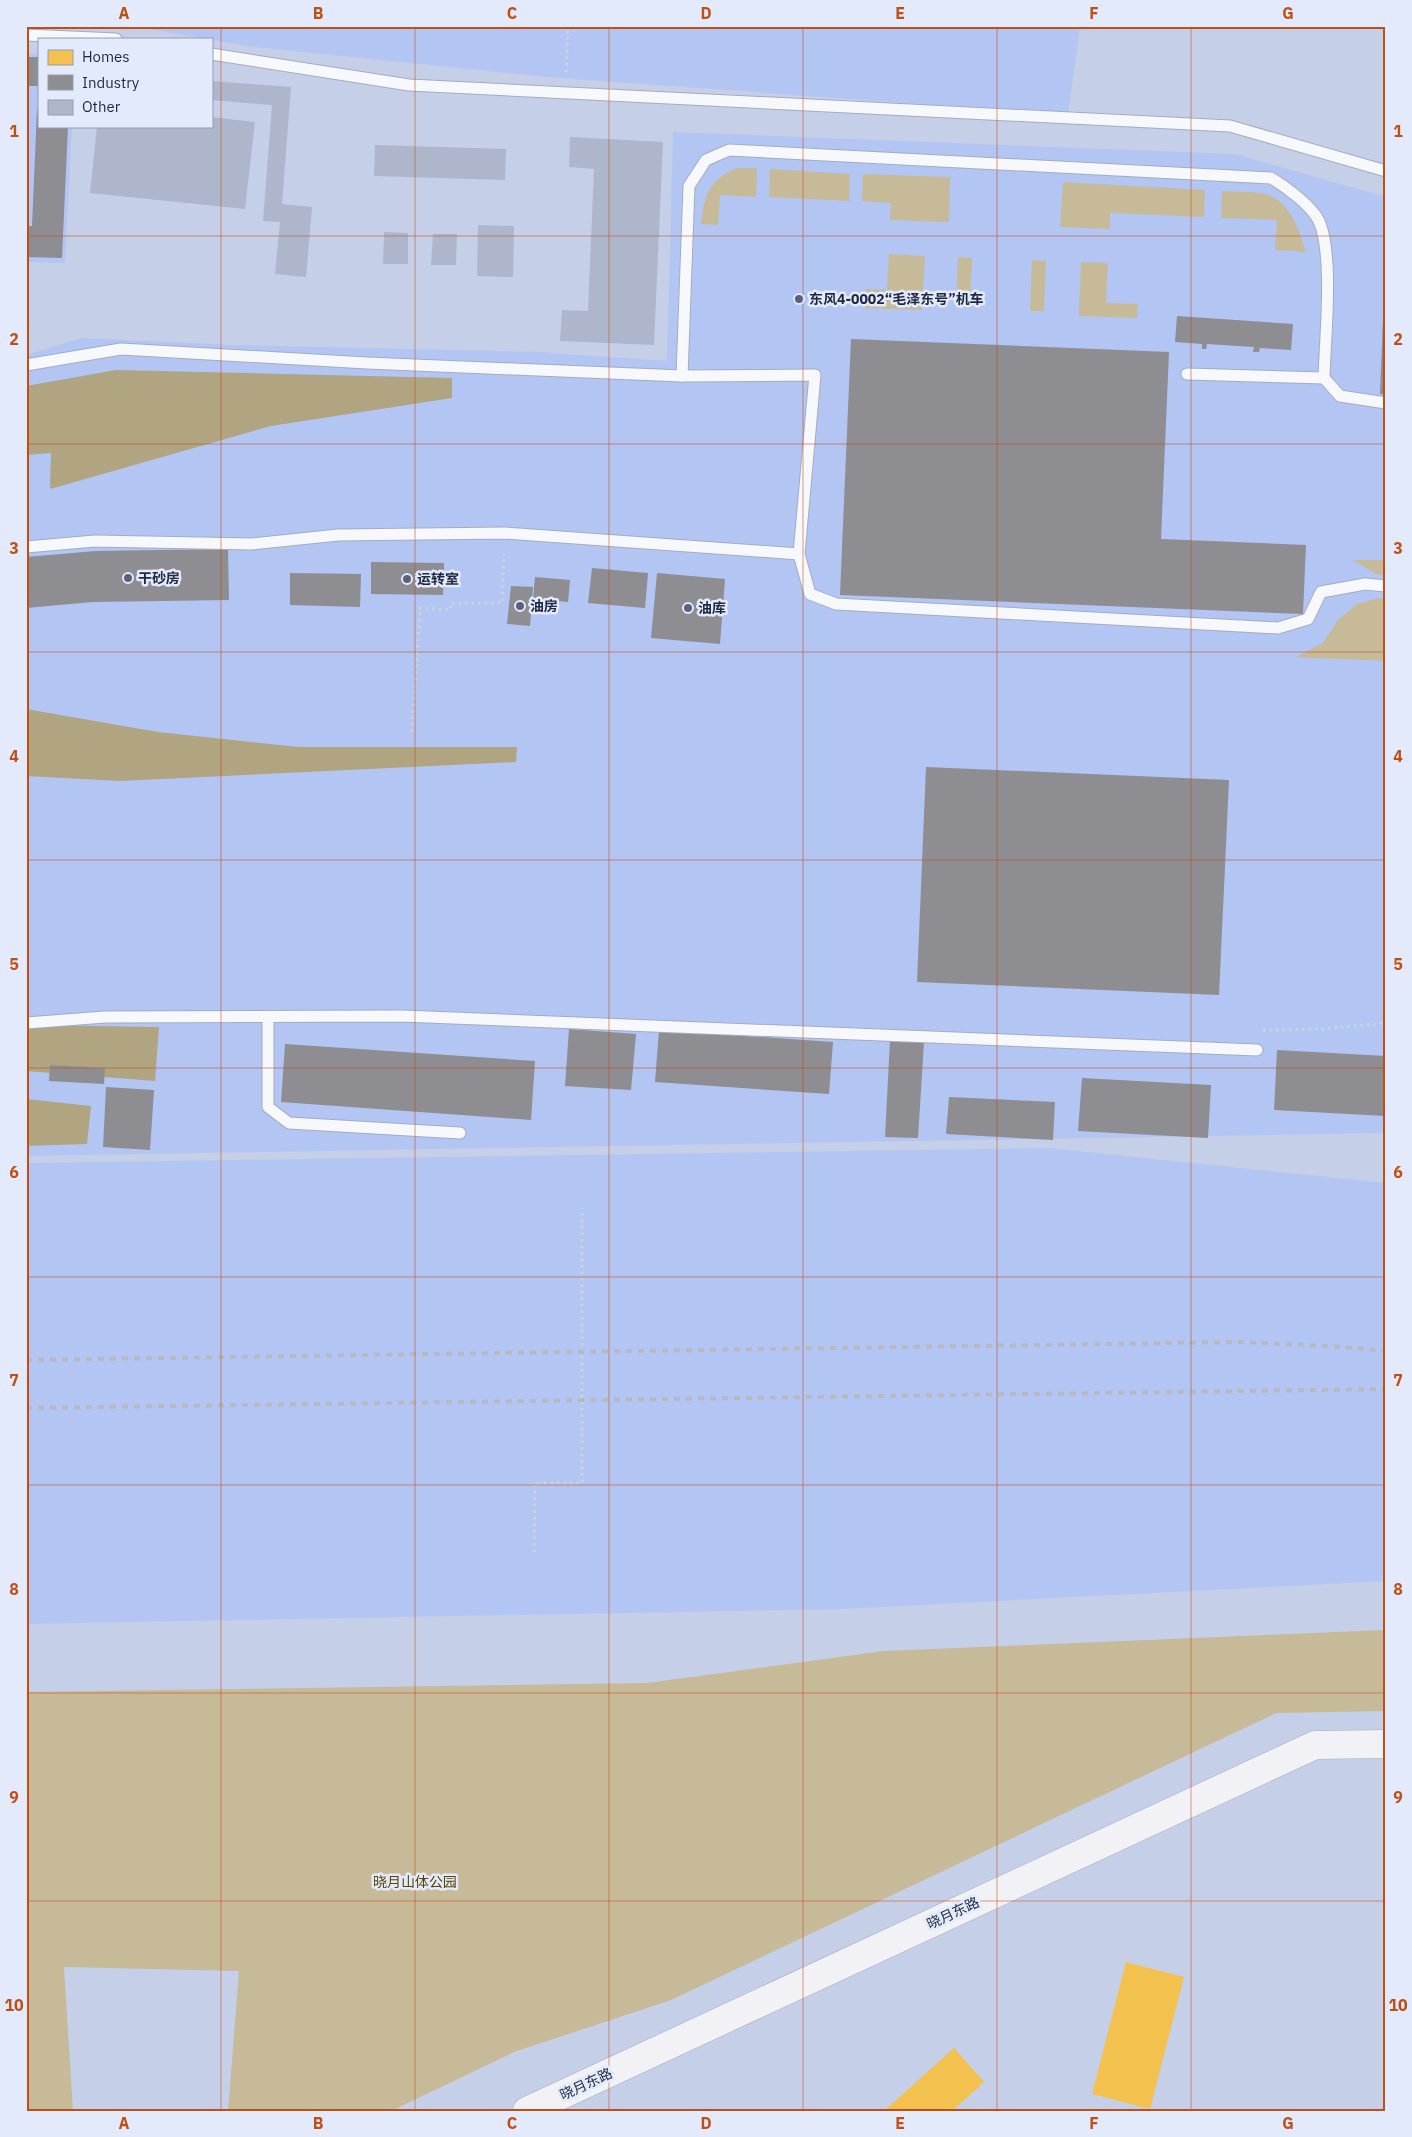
<svg xmlns="http://www.w3.org/2000/svg" width="1412" height="2137" font-family="'IBM Plex Sans','Noto Sans SC',sans-serif">
  <style>
    .built { fill: #b3c5f3 }
    .green { fill: #c7ba99 }
    .forest { fill: #b1a481 }
    .homes { fill: #f2c14e }
    .industry { fill: #8d8d92 }
    .building { fill: #aeb6cc }
    .lines { fill: none; stroke-linecap: round; stroke-linejoin: round }
    .lane-casing { stroke: #a4acc2; stroke-width: 13 }
    .secondary-casing { stroke: #a4acc2; stroke-width: 29 }
    .path { stroke: #ced2da; stroke-width: 3; stroke-dasharray: 2.5 4; stroke-linecap: butt }
    .lane { stroke: #f6f8fc; stroke-width: 11 }
    .secondary { stroke: #f2f1f5; stroke-width: 28 }
    .rail { stroke: #b7b9bf; stroke-width: 4; stroke-dasharray: 6 6; stroke-linecap: butt }
    .grid { fill: none; stroke: #c04f16; stroke-width: 1; stroke-opacity: 0.55 }
    .poi-dot { fill: #59627a; stroke: #e3eafc; stroke-width: 2 }
    .labels { text-anchor: middle; dominant-baseline: central; stroke-width: 5; stroke-linejoin: round; paint-order: stroke }
    .poi-label { font-size: 14px; font-weight: bold; fill: #1f283e; stroke: #e3eafc; text-anchor: start }
    .park-label { font-size: 14px; fill: #594300; stroke: #e3eafc }
    .street-label { font-size: 14px; fill: #1f283e; stroke: #e3eafc }
    .neatline { fill: none; stroke: #c04f16; stroke-width: 2 }
    .grid-label { font-size: 16px; text-anchor: middle; font-weight: bold; fill: #c04f16 }
  </style>
  <rect width="100%" height="100%" fill="#c6cfe8"/>
  <g class="built">
    <polygon points="133,26 1080,26 1068,115 546,77 253,47"/>
    <polygon points="26,53 39,54 39,126 72,126 65,263 26,262"/>
    <polygon points="673,132 1235,154 1386,197 1386,1133 26,1156 26,355 82,338 234,345 539,352 667,361"/>
    <polygon points="1049,1148 1386,1183 1386,1581 844,1609 26,1624 26,1163"/>
  </g>
  <g class="green">
    <path d="M737 168H757L756 197 720 195 718 225 701 224C704 196 709 179 737 168Z"/>
    <polygon points="770,169 850,174 849,201 769,197"/>
    <polygon points="863,174 950,177 949,222 890,220 891,203 862,201"/>
    <polygon points="1063,182 1205,190 1204,217 1110,213 1110,229 1060,227"/>
    <path d="M1222 191C1235 192 1252 191 1265 194 1290 201 1299 230 1306 252L1275 250 1277 220 1221 218Z"/>
    <polygon points="889,254 925,256 922,310 865,308 866,289 887,290"/>
    <polygon points="958,257 972,258 970,308 956,308"/>
    <polygon points="1032,260 1046,261 1044,311 1030,311"/>
    <polygon points="1081,262 1108,263 1106,303 1138,304 1137,318 1079,316"/>
    <polygon points="1352,560 1386,560 1386,575 1377,574"/>
    <polygon points="1378,598 1386,599 1386,661 1296,657 1323,643 1338,620 1357,604"/>
    <polygon points="1386,1630 1386,1711 1276,1713 671,2000 514,2052 391,2111 228,2111 239,1971 64,1967 73,2111 26,2111 26,1692 647,1683 884,1651"/>
  </g>
  <g class="forest">
    <polygon points="116,370 452,378 452,398 271,426 50,489 51,453 26,455 26,386"/>
    <polygon points="26,709 158,732 298,747 517,747 516,762 120,781 26,776"/>
    <polygon points="26,1025 159,1027 155,1081 26,1071"/>
    <polygon points="26,1099 91,1106 87,1144 26,1146"/>
  </g>
  <g class="homes">
    <polygon points="1126,1962 1184,1977 1150,2109 1092,2094"/>
    <polygon points="954,2048 984,2082 952,2111 884,2111"/>
  </g>
  <g class="industry">
    <rect x="26" y="57" width="13" height="29"/>
    <polygon points="37,108 39,126 68,126 62,258 26,257 26,226 32,226"/>
    <polygon points="1384,293 1386,293 1386,395 1380,394"/>
    <polygon points="1177,316 1293,324 1291,350 1260,348 1259,352 1253,352 1254,347 1207,344 1206,349 1202,349 1202,344 1175,342"/>
    <polygon points="851,339 1169,352 1161,539 1306,545 1303,614 840,595"/>
    <polygon points="228,549 229,600 93,602 26,608 26,557 96,551"/>
    <polygon points="371,562 444,563 443,595 371,594"/>
    <polygon points="592,568 648,573 645,608 588,603"/>
    <polygon points="290,573 361,574 360,607 290,605"/>
    <polygon points="657,573 725,579 720,644 651,638"/>
    <polygon points="535,577 570,580 568,602 533,599"/>
    <polygon points="511,586 533,587 530,626 507,624"/>
    <polygon points="926,767 1229,780 1219,995 917,982"/>
    <polygon points="569,1029 636,1034 631,1090 565,1086"/>
    <polygon points="659,1030 833,1042 829,1094 655,1082"/>
    <polygon points="890,1040 924,1042 918,1138 885,1137"/>
    <polygon points="285,1044 535,1061 531,1120 281,1102"/>
    <polygon points="1277,1050 1386,1056 1386,1116 1274,1110"/>
    <polygon points="50,1065 105,1068 104,1084 49,1081"/>
    <polygon points="1082,1078 1211,1085 1208,1138 1078,1131"/>
    <polygon points="106,1087 154,1090 150,1150 103,1147"/>
    <polygon points="949,1097 1055,1102 1053,1140 946,1134"/>
  </g>
  <g class="building">
    <polygon points="211,81 291,87 282,204 312,207 306,277 275,274 280,222 263,221 272,105 211,100"/>
    <polygon points="211,117 255,122 245,209 90,193 97,126 211,126"/>
    <polygon points="570,137 663,142 654,345 560,341 562,310 588,311 594,169 569,167"/>
    <polygon points="375,145 506,149 505,180 374,176"/>
    <polygon points="478,225 514,226 513,277 477,276"/>
    <polygon points="384,232 408,233 408,264 383,264"/>
    <polygon points="433,234 457,234 456,265 431,265"/>
  </g>
  <g class="lines">
    <defs>
      <g id="lane">
        <polyline points="26,35 116,39"/>
        <polyline points="211,54 409,85 1230,126 1386,171"/>
        <path d="M26 365 121 349 367 363 682 376 689 186 706 160 729 150 1271 178C1286 187 1311 205 1319 221 1334 255 1325 338 1324 378L1340 396 1386 403"/>
        <polyline points="1187,374 1324,378"/>
        <polyline points="682,376 815,375 799,554 810,594 836,604 1278,628 1308,619 1321,592 1365,584 1386,586"/>
        <polyline points="26,547 95,541 252,544 338,535 505,533 799,554"/>
        <polyline points="268,1017 268,1107 289,1123 460,1133"/>
        <polyline points="26,1023 105,1017 402,1016 1257,1050"/>
      </g>
      <polyline id="secondary" points="527,2111 1315,1745 1386,1744"/>
    </defs>
    <use href="#lane" class="lane-casing"/>
    <use href="#secondary" class="secondary-casing"/>
    <g class="path">
      <polyline points="566,72 568,26"/>
      <polyline points="412,732 420,608 450,610 451,603 502,603 504,554"/>
      <polyline points="1263,1030 1322,1029 1386,1023"/>
      <polyline points="534,1552 535,1483 582,1483 582,1208"/>
    </g>
    <use href="#lane" class="lane"/>
    <use href="#secondary" class="secondary"/>
    <g class="rail">
      <polyline points="26,1360 1241,1342 1343,1347 1386,1351"/>
      <polyline points="26,1408 1386,1389"/>
    </g>
  </g>
  <path class="grid" d="M221 26V2111M415 26V2111M609 26V2111M803 26V2111M997 26V2111M1191 26V2111M26 236H1386M26 444H1386M26 652H1386M26 860H1386M26 1068H1386M26 1277H1386M26 1485H1386M26 1693H1386M26 1901H1386"/>
  <g class="poi-dot">
    <circle cx="799" cy="299" r="5"/>
    <circle cx="128" cy="578" r="5"/>
    <circle cx="407" cy="579" r="5"/>
    <circle cx="520" cy="606" r="5"/>
    <circle cx="688" cy="608" r="5"/>
  </g>
  <g class="labels">
    <g class="poi-label">
      <text x="809" y="299">东风4-0002“毛泽东号”机车</text>
      <text x="138" y="578">干砂房</text>
      <text x="417" y="579">运转室</text>
      <text x="530" y="606">油房</text>
      <text x="698" y="608">油库</text>
    </g>
    <g class="park-label">
      <text x="415" y="1882">晓月山体公园</text>
    </g>
    <g class="street-label">
      <text transform="translate(953 1913) rotate(-25)">晓月东路</text>
      <text transform="translate(586 2084) rotate(-25)">晓月东路</text>
    </g>
  </g>
  <rect width="1412" height="2137" fill="none" stroke="#e3eafc" stroke-width="55"/>
  <rect x="38" y="38" width="175" height="90" fill="#e3eafc" stroke="#959cb0"/>
  <rect x="48" y="50" width="25" height="15" fill="#f2c14e" stroke="#959cb0"/>
  <text x="82" y="62" font-size="15" fill="#1f283e">Homes</text>
  <rect x="48" y="75" width="25" height="15" fill="#8d8d92" stroke="#959cb0"/>
  <text x="82" y="88" font-size="15" fill="#1f283e">Industry</text>
  <rect x="48" y="100" width="25" height="15" fill="#aeb6cc" stroke="#959cb0"/>
  <text x="82" y="112" font-size="15" fill="#1f283e">Other</text>
  <rect x="28" y="28" width="1356" height="2082" class="neatline"/>
  <g class="grid-label">
    <text x="124" y="19">A</text>
    <text x="318" y="19">B</text>
    <text x="512" y="19">C</text>
    <text x="706" y="19">D</text>
    <text x="900" y="19">E</text>
    <text x="1094" y="19">F</text>
    <text x="1288" y="19">G</text>
    <text x="14" y="137">1</text>
    <text x="1398" y="137">1</text>
    <text x="14" y="345">2</text>
    <text x="1398" y="345">2</text>
    <text x="14" y="554">3</text>
    <text x="1398" y="554">3</text>
    <text x="14" y="762">4</text>
    <text x="1398" y="762">4</text>
    <text x="14" y="970">5</text>
    <text x="1398" y="970">5</text>
    <text x="14" y="1178">6</text>
    <text x="1398" y="1178">6</text>
    <text x="14" y="1386">7</text>
    <text x="1398" y="1386">7</text>
    <text x="14" y="1595">8</text>
    <text x="1398" y="1595">8</text>
    <text x="14" y="1803">9</text>
    <text x="1398" y="1803">9</text>
    <text x="14" y="2011">10</text>
    <text x="1398" y="2011">10</text>
    <text x="124" y="2129">A</text>
    <text x="318" y="2129">B</text>
    <text x="512" y="2129">C</text>
    <text x="706" y="2129">D</text>
    <text x="900" y="2129">E</text>
    <text x="1094" y="2129">F</text>
    <text x="1288" y="2129">G</text>
  </g>
</svg>
